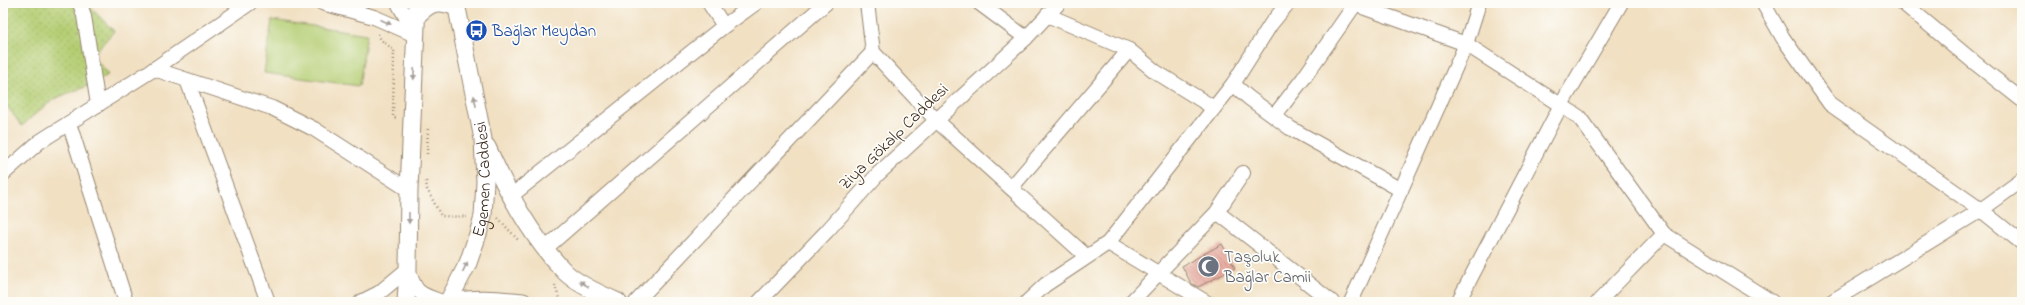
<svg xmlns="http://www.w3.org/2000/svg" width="2025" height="305" font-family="'Indie Flower',sans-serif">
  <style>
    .grass { fill: url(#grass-dots); stroke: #787c48 }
    .pitch { fill: #b4cd72; stroke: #787c48 }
    .building { fill: url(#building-back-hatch) }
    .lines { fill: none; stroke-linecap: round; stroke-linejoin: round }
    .minor-casing { stroke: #968570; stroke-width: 16 }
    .major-casing { stroke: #968570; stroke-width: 19 }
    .path { stroke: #968570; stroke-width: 2.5; stroke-dasharray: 1 3; stroke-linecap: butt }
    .minor { stroke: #fff; stroke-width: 14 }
    .major { stroke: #fff; stroke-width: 17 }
    .oneway { fill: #a79f9a }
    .labels { text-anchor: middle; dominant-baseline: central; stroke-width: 3.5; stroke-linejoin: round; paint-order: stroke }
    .transit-label { font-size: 17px; fill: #164399; stroke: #fdfcf7; text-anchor: start }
    .street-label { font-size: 17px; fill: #3b2a1e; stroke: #fdfcf7 }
    .worship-label { font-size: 17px; fill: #5b616d; stroke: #fdfcf7; text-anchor: start }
  </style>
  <defs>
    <pattern id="grass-dots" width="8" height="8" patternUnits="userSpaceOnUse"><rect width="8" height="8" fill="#b4cd72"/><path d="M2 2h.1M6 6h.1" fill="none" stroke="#9cb062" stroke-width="1.8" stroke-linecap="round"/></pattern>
    <pattern id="building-back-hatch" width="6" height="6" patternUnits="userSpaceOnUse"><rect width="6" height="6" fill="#e9aea3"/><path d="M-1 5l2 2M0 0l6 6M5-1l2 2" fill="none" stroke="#be8e84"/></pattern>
  </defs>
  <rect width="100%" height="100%" fill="#fdfcf7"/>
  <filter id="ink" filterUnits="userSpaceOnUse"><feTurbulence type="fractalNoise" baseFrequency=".025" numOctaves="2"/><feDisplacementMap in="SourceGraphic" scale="8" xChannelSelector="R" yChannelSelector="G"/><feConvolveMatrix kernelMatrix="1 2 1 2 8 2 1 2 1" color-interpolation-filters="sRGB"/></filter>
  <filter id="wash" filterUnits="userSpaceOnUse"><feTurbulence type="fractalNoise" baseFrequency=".012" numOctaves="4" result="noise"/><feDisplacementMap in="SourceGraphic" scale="16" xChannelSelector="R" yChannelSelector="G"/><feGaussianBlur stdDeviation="0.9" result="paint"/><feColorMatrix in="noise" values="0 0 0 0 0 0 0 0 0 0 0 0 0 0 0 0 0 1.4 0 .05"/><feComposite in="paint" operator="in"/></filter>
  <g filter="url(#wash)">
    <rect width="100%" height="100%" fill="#f1e0c2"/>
    <path class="grass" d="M3 3H86L114 31 92 56 109 74C93 86 77 89 59 97 45 104 33 116 22 126L3 101Z"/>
    <polygon class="pitch" points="272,20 367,34 359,86 264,73"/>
    <g id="blocks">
      <polygon class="building" points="1222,244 1235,268 1198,287 1191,283 1182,266"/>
    </g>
  </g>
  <g filter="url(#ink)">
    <use href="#blocks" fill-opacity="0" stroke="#968570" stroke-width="1"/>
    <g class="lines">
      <defs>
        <g id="minor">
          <polyline points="80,3 84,16 98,105"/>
          <polyline points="322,3 374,17 415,35"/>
          <polyline points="398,3 415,34"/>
          <polyline points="709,3 724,26"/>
          <polyline points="867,3 873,52 936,120 1086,256"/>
          <polyline points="979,3 1026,38"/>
          <polyline points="1359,3 1365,8 1466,44 1579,117 1664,234 1772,302"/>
          <polyline points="1763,3 1783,38 1830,104 1981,210 2022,243"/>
          <polyline points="1903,3 1975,63 2022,100"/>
          <polyline points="1047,15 1129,50 1156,72 1214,108"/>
          <path d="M416 19C431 3 437 1 457 9"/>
          <polyline points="154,69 272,108 314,129 409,190"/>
          <polyline points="187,80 268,302"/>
          <polyline points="1233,84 1249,98 1290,128 1401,190"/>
          <polyline points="1275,115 1303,79 1356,3"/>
          <polyline points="69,123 126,302"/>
          <polyline points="3,174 39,142 154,69 250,3"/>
          <polyline points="1011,188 1129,50"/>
          <polyline points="511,196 724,26 756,3"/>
          <polyline points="1217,212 1332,302"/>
          <polyline points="1108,243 1206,302"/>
          <polyline points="546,248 826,3"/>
          <path d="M361 302 379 293 408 269C416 294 418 293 442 302"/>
          <polyline points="636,302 873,52"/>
          <polyline points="759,302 827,231 878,174 1026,38 1059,3"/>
          <polyline points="1027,302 1045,285 1108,243 1233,84 1271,24 1288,3"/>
          <polyline points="1131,302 1217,212 1243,173"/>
          <polyline points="1351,302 1466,44 1479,3"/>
          <polyline points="1458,302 1561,105 1621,3"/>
          <polyline points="1598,302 1664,234"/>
          <polyline points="1831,302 1981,210 2022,180"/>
        </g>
        <g id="major">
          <path d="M487 147C507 191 530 236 565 272 577 284 602 295 618 302"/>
          <polyline points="406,302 408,269 409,190 417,3"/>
          <path id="s1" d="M448 302 468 263 478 234 483 216 485 182 483 139 456 3"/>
          <path d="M454 302C477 297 500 300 523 302"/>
        </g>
      </defs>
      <use href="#minor" class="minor-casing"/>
      <use href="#major" class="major-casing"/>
      <g class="path">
        <polyline points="378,34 381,40 394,50 393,117 397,119"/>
        <polyline points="427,154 428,126"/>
        <polyline points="426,181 427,189 441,216 467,217"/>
        <polyline points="498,218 519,241"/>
        <polyline points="555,285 560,302"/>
      </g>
      <use href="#minor" class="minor"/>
      <use href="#major" class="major"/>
    </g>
    <defs><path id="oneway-solid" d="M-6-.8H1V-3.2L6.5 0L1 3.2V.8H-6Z"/></defs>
    <g class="oneway">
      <use href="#oneway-solid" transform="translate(386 22) rotate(24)"/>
      <use href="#oneway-solid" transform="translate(414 74) rotate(92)"/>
      <use href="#oneway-solid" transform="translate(475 101) rotate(-101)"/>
      <use href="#oneway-solid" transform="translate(409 218) rotate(90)"/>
      <use href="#oneway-solid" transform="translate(465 267) rotate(-64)"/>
      <use href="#oneway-solid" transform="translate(584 284) rotate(-148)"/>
    </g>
  </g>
  <defs>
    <symbol id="bus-disc" viewBox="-11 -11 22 22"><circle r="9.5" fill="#1a4fb4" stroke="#fdfcf7"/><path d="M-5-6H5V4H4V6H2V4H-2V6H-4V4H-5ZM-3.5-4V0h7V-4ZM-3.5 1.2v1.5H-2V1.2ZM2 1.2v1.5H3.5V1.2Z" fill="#fff"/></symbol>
    <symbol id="mosque-disc" viewBox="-11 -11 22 22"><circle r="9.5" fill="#6b7280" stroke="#fdfcf7"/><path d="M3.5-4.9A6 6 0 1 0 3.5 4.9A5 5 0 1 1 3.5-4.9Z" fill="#fff"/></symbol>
  </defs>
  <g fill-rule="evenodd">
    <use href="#bus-disc" x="464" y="18" width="25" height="25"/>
    <use href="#mosque-disc" x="1196" y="254" width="25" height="25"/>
  </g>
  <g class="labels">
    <g class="transit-label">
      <text x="492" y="31">Bağlar Meydan</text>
    </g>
    <g class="street-label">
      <text transform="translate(894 137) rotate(-44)">Ziya Gökalp Caddesi</text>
      <text stroke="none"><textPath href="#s1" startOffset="130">Egemen Caddesi</textPath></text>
    </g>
    <g class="worship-label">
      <text x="1224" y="257">Taşoluk<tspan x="1224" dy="20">Bağlar Camii</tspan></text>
    </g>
  </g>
  <rect width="2025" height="305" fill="none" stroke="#fdfcf7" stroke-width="16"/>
</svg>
